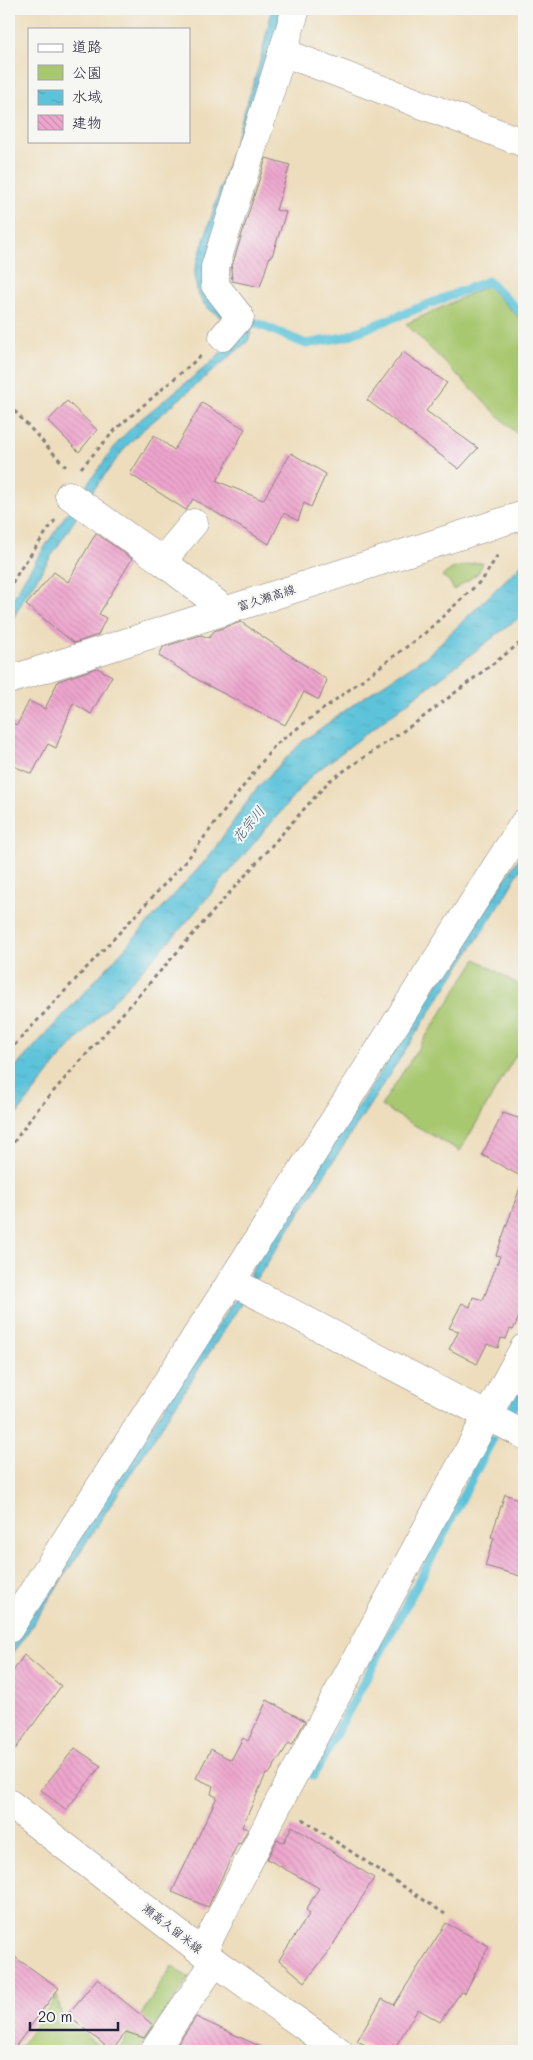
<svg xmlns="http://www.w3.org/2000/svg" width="533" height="2060" font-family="Mali,'Klee One',sans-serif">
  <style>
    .green { fill: #a8c870; stroke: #657556 }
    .water { fill: url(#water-ripples); stroke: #3f728a }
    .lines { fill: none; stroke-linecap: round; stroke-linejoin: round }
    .stream { stroke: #5cc3da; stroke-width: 9 }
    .building { fill: url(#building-back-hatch) }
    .street-casing { stroke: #88807c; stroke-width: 29 }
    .secondary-casing { stroke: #88807c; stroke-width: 29 }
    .primary-casing { stroke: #88807c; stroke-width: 29 }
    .path { stroke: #88807c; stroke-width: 3; stroke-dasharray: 4 4; stroke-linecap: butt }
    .street { stroke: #fff; stroke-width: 28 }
    .secondary { stroke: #fff; stroke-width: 28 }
    .primary { stroke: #fff; stroke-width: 28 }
    .labels { text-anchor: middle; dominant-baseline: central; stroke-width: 4; stroke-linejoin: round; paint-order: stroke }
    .street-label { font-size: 12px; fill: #22223b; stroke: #f6f6f2 }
    .water-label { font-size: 14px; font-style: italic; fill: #365a73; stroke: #f6f6f2 }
  </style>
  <defs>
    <pattern id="water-ripples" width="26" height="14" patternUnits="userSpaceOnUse" patternTransform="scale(1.25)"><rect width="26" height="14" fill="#5cc3da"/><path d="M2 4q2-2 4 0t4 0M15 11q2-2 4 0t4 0" fill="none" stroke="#50a7bc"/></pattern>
    <pattern id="building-back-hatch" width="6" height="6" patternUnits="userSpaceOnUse" patternTransform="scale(1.25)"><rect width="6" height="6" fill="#eea5cd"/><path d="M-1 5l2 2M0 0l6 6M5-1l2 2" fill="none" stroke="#cc8eb1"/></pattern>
  </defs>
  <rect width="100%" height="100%" fill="#f6f6f2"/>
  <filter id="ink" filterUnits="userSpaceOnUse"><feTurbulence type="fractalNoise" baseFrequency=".02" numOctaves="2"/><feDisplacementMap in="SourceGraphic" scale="10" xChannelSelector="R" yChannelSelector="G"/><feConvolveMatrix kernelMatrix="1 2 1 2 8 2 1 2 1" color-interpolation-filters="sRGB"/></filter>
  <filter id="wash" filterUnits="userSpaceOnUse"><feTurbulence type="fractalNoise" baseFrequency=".0096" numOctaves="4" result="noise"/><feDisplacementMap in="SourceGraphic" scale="20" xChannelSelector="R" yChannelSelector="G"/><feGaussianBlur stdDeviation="1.12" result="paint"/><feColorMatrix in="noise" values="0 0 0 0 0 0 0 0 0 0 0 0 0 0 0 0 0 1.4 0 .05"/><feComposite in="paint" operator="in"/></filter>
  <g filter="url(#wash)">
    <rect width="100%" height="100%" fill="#edddbc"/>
    <g class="green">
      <polygon points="487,286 524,323 524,441 406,324"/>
      <polygon points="474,563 483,563 478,573 454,590 449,581 442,576 452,569"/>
      <polygon points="476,959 524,988 524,1041 460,1151 381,1106"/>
      <polygon points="172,1966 189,1978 138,2051 118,2051"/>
      <polygon points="57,1996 62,2017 105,2051 17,2051"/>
    </g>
    <g class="water">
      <path d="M272 9H282L268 67 202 275 253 326 248 341 138 434 125 448 88 497 83 490 119 441 136 423 208 365 242 332C235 324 227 322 219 316 199 303 195 293 195 269L260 62Z"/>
      <polygon points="71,507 80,512 26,595 9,626 9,607 24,579"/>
      <polygon points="524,562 524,614 312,775 184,925 61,1057 9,1125 9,1074 207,859 257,788 302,742 358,701 427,656"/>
      <polygon points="524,850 524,863 502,901 262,1271 255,1280 249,1275"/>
      <polygon points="235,1299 243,1301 24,1638 9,1657 9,1644"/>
    </g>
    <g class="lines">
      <g class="stream">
        <polyline points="248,328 254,322 306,344 344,337 488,281 524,316"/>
        <polyline points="511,1411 524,1385"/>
        <polyline points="313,1776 425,1570 492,1440"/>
      </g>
    </g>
    <g id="blocks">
      <g class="building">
        <polygon points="266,158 290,165 276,210 286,212 272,256 270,256 260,287 232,281 231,269"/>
        <polygon points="403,352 447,383 426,411 478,448 459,469 367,400"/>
        <polygon points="67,401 97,430 79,452 48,421"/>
        <polygon points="202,403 245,429 217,481 263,500 291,453 326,474 311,507 304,503 298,521 284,513 269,544 193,499 186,510 130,474 154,435 174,450"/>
        <polygon points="96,533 132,559 99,614 106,618 98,635 74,643 26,605 54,572 68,582"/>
        <polygon points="241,622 327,680 319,700 304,692 285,725 205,684 159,656 163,647 201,635 209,638 214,631"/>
        <polygon points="97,668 112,676 91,714 73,703 56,748 48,744 32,774 9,764 9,722 17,725 29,701 45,709 58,681"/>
        <polygon points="503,1113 524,1120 524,1178 482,1155"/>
        <polygon points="521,1185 524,1185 524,1307 513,1330 510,1329 506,1339 501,1338 498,1348 487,1344 477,1364 449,1349 459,1331 449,1328 462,1303 470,1307 473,1297 483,1300 500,1256 496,1255"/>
        <polygon points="505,1494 524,1501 524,1577 485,1566 494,1538 491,1537"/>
        <polygon points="24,1655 61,1686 9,1758 9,1677"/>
        <polygon points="267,1700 305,1721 292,1745 289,1743 269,1774 266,1774 242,1827 248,1829 240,1844 238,1843 208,1907 172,1892 217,1797 211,1794 213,1786 196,1778 211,1749 231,1760 243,1738 248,1741"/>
        <polygon points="75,1748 101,1766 66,1810 41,1790"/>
        <polygon points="292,1826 374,1878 328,1953 305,1982 279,1960 310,1913 306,1910 319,1888 267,1859 277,1840 284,1842"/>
        <polygon points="446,1923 489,1946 465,1993 461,1992 440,2022 418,2009 393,2051 378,2051 357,2041 382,1999 394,2005"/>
        <polygon points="9,1953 59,1988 12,2051 9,2051"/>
        <polygon points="97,1979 153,2025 144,2038 126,2032 112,2051 67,2015"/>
        <polygon points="196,2017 270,2051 173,2051"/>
      </g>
    </g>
  </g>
  <g filter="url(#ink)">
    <use href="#blocks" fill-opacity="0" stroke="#88807c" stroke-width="1"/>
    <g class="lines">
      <defs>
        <g id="street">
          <polyline points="282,52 524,143"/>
          <polyline points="223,337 240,317 215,285 215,267 296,9"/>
          <polyline points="69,495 162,561 225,610"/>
          <polyline points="162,561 194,523"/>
          <polyline points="231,1281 524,1435"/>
          <polyline points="9,1629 524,823"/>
          <polyline points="203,1951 278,1804 524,1348"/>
          <polyline points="154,2051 215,1962"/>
        </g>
        <polyline id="secondary" points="9,680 524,515"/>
        <polyline id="primary" points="9,1803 215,1962 339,2051"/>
      </defs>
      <use href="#street" class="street-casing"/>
      <use href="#secondary" class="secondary-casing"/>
      <use href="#primary" class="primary-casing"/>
      <g class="path">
        <polyline points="9,405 66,467"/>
        <polyline points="81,468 117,428 202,355"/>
        <polyline points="9,590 19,571 55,520"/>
        <polyline points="9,1051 186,861 275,745 425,633 483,579 499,553"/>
        <polyline points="9,1149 36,1111 329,781 418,721 524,640"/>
        <polyline points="302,1819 445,1914"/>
      </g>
      <use href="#street" class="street"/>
      <use href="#secondary" class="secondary"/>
      <use href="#primary" class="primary"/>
    </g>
  </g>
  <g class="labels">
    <g class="street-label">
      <text transform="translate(266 597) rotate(-18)">富久瀬高線</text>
      <text transform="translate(173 1928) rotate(38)">瀬高久留米線</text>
    </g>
    <g class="water-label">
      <text transform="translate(248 824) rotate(-51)">花宗川</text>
    </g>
  </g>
  <rect width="533" height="2060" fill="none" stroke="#f6f6f2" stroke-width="30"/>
  <rect x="28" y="28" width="162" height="115" fill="#f6f6f2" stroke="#a1a1a9"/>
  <rect x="38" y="44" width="25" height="8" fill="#ffffff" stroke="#a1a1a9"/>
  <text x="72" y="52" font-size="15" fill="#22223b">道路</text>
  <rect x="38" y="65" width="25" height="15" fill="#a8c870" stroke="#a1a1a9"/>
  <text x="72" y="78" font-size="15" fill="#22223b">公園</text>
  <rect x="38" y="90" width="25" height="15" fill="url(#water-ripples)" stroke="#a1a1a9"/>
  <text x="72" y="102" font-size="15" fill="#22223b">水域</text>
  <rect x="38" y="115" width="25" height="15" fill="url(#building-back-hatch)" stroke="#a1a1a9"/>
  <text x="72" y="128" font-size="15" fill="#22223b">建物</text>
  <path d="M30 2022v8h88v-8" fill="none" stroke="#22223b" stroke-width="2.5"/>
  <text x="38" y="2022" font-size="15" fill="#22223b" stroke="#f6f6f2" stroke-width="4" paint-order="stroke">20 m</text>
</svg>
